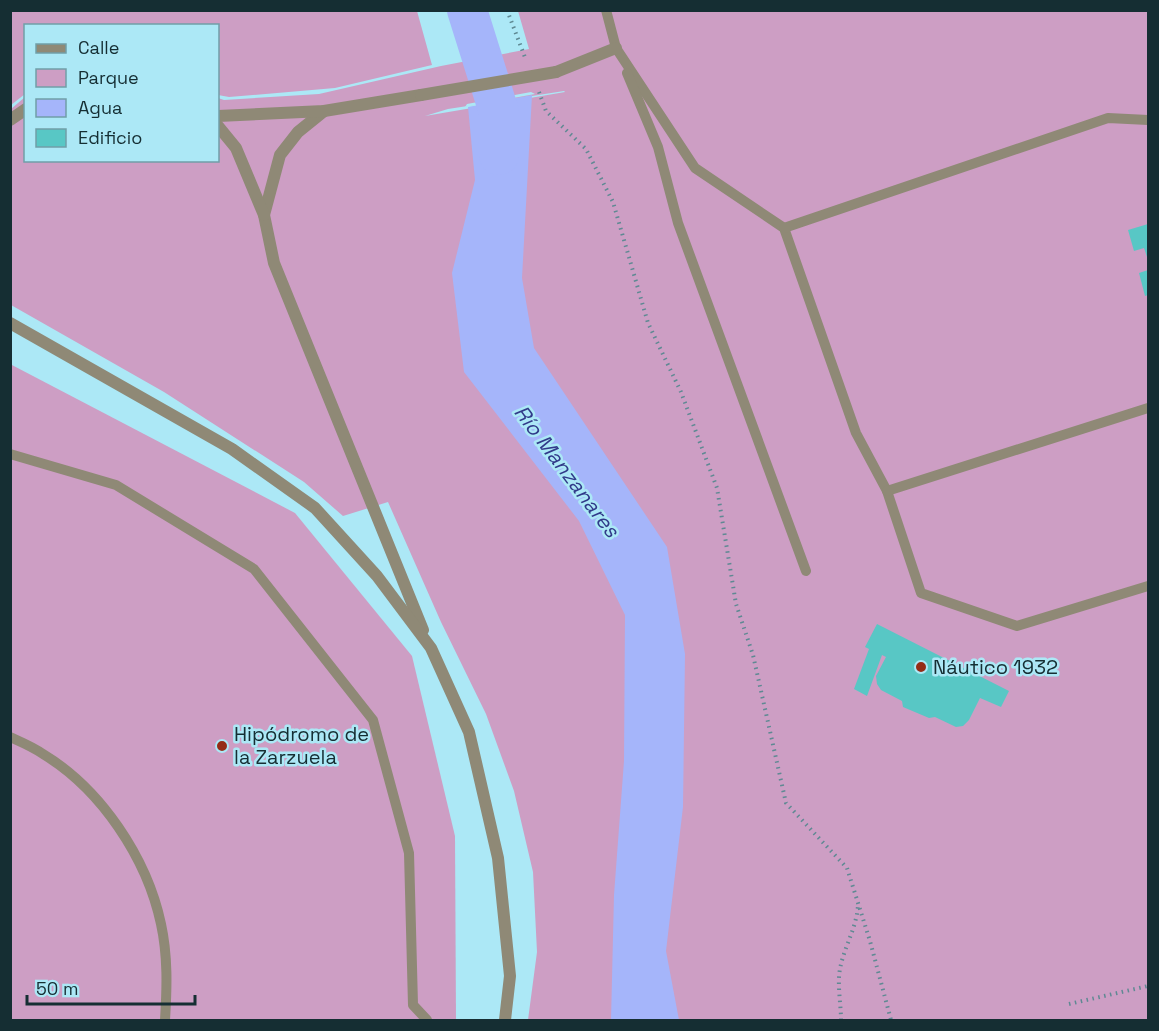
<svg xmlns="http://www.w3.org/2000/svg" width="1159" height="1031" font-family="'Space Grotesk',sans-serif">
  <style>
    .green { fill: #cd9ec4; fill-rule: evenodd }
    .water { fill: #a5b5fa }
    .pier { fill: #ace8f6 }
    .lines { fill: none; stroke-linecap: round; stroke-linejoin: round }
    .river { stroke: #a5b5fa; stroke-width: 40 }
    .building { fill: #58c7c5 }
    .path { stroke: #5f8993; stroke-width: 4; stroke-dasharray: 1.5 4.5; stroke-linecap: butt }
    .lane { stroke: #8f8976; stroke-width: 10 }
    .street { stroke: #8f8976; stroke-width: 12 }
    .street-bridge { stroke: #8f8976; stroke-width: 12 }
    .poi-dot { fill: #942c16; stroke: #ace8f6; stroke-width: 2 }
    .labels { text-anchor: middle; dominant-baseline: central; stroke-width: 5; stroke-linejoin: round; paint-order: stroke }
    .poi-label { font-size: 20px; fill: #152e33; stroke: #ace8f6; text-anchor: start }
    .water-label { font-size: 21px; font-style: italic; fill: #313a89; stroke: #ace8f6 }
  </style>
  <rect width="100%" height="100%" fill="#ace8f6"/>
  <g class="green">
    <polygon points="11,10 417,11 432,65 335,88 229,97 218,95 218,26 26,26 25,94 11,105"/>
    <path d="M518 11H1148V1020H528L537 952 533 872 514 791 486 714 441 622 388 502 343 516 304 482 164 392 11 305V109L25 97 26 160H218V98L224 100 319 94 441 66 529 49ZM564 91 565 92 425 116 448 109Z"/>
    <polygon points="10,364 295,513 412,656 455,836 456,1020 11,1020"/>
  </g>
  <polygon class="water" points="532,95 522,278 534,348 667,547 685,654 683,807 666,951 679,1020 611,1020 614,895 624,761 625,615 579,521 464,372 452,273 475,180 468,107"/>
  <polygon class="pier" points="531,92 535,94 465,107 467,104"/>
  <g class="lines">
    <polyline class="river" points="467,10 499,112 499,155"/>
  </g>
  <g class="building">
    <polygon points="1148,224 1148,260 1144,248 1134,251 1128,230"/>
    <polygon points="1148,270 1148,295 1145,296 1139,273"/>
    <polygon points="877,624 1009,691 1001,707 980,698 969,720 963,726 956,727 935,717 929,718 903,707 902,701 881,690 877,684 876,676 886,657 882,655 867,696 854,689 869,649 865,647"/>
  </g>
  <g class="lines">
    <g class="path">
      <polyline points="507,10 526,60"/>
      <polyline points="539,92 546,111 586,149 613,202 648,323 681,392 717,488 736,604 753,655 786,803 847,868 870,941 891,1020"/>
      <polyline points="1069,1004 1148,986"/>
      <path d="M841 1020C841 1004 837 984 840 969 844 947 857 927 858 905"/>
    </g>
    <g class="lane">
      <polyline points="606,10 616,48 695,168 784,228 856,433 887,491 921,593 1017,626 1148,586"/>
      <polyline points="627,73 658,147 678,223 806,571"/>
      <polyline points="784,228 1108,118 1148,120"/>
      <polyline points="10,454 116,485 254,569 373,720 409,853 413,1005 427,1020"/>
      <polyline points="887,491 1148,408"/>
      <path d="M10 737C21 742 33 747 43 754 101 789 147 858 161 924 168 956 167 988 165 1020"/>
    </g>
    <g class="street">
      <polyline points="556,72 616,48"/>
      <polyline points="324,111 298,132 280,155 264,215 274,263 423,630"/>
      <polyline points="218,116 324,111 421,95"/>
      <polyline points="10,120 26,109"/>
      <polyline points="218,126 236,148 264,215"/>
      <polyline points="10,323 232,449 315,508 377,576 431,648 469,732 498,858 510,976 505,1020"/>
    </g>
    <polyline class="street-bridge" points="421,95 556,72"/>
  </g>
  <g class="poi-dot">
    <circle cx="921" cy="667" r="6"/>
    <circle cx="222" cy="746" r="6"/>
  </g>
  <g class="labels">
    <g class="poi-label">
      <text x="933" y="667">Náutico 1932</text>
      <text x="234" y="734">Hipódromo de<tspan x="234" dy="23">la Zarzuela</tspan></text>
    </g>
    <g class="water-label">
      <text transform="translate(567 471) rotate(53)">Río Manzanares</text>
    </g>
  </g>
  <rect width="1159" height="1031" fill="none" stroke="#152e33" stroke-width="24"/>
  <rect x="24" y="24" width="195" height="138" fill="#ace8f6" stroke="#709ea8" stroke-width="1.5"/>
  <rect x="36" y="44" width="30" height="9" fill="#8f8976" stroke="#709ea8" stroke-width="1.5"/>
  <text x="78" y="54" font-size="18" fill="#152e33">Calle</text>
  <rect x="36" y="69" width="30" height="18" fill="#cd9ec4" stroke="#709ea8" stroke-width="1.5"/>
  <text x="78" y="84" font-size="18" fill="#152e33">Parque</text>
  <rect x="36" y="99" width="30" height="18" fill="#a5b5fa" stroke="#709ea8" stroke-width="1.5"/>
  <text x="78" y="114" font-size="18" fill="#152e33">Agua</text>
  <rect x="36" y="129" width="30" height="18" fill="#58c7c5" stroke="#709ea8" stroke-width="1.5"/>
  <text x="78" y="144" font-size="18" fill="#152e33">Edificio</text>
  <path d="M27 995v9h168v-9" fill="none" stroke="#152e33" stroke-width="3"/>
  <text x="36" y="995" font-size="18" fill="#152e33" stroke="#ace8f6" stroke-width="4.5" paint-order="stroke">50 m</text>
</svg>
